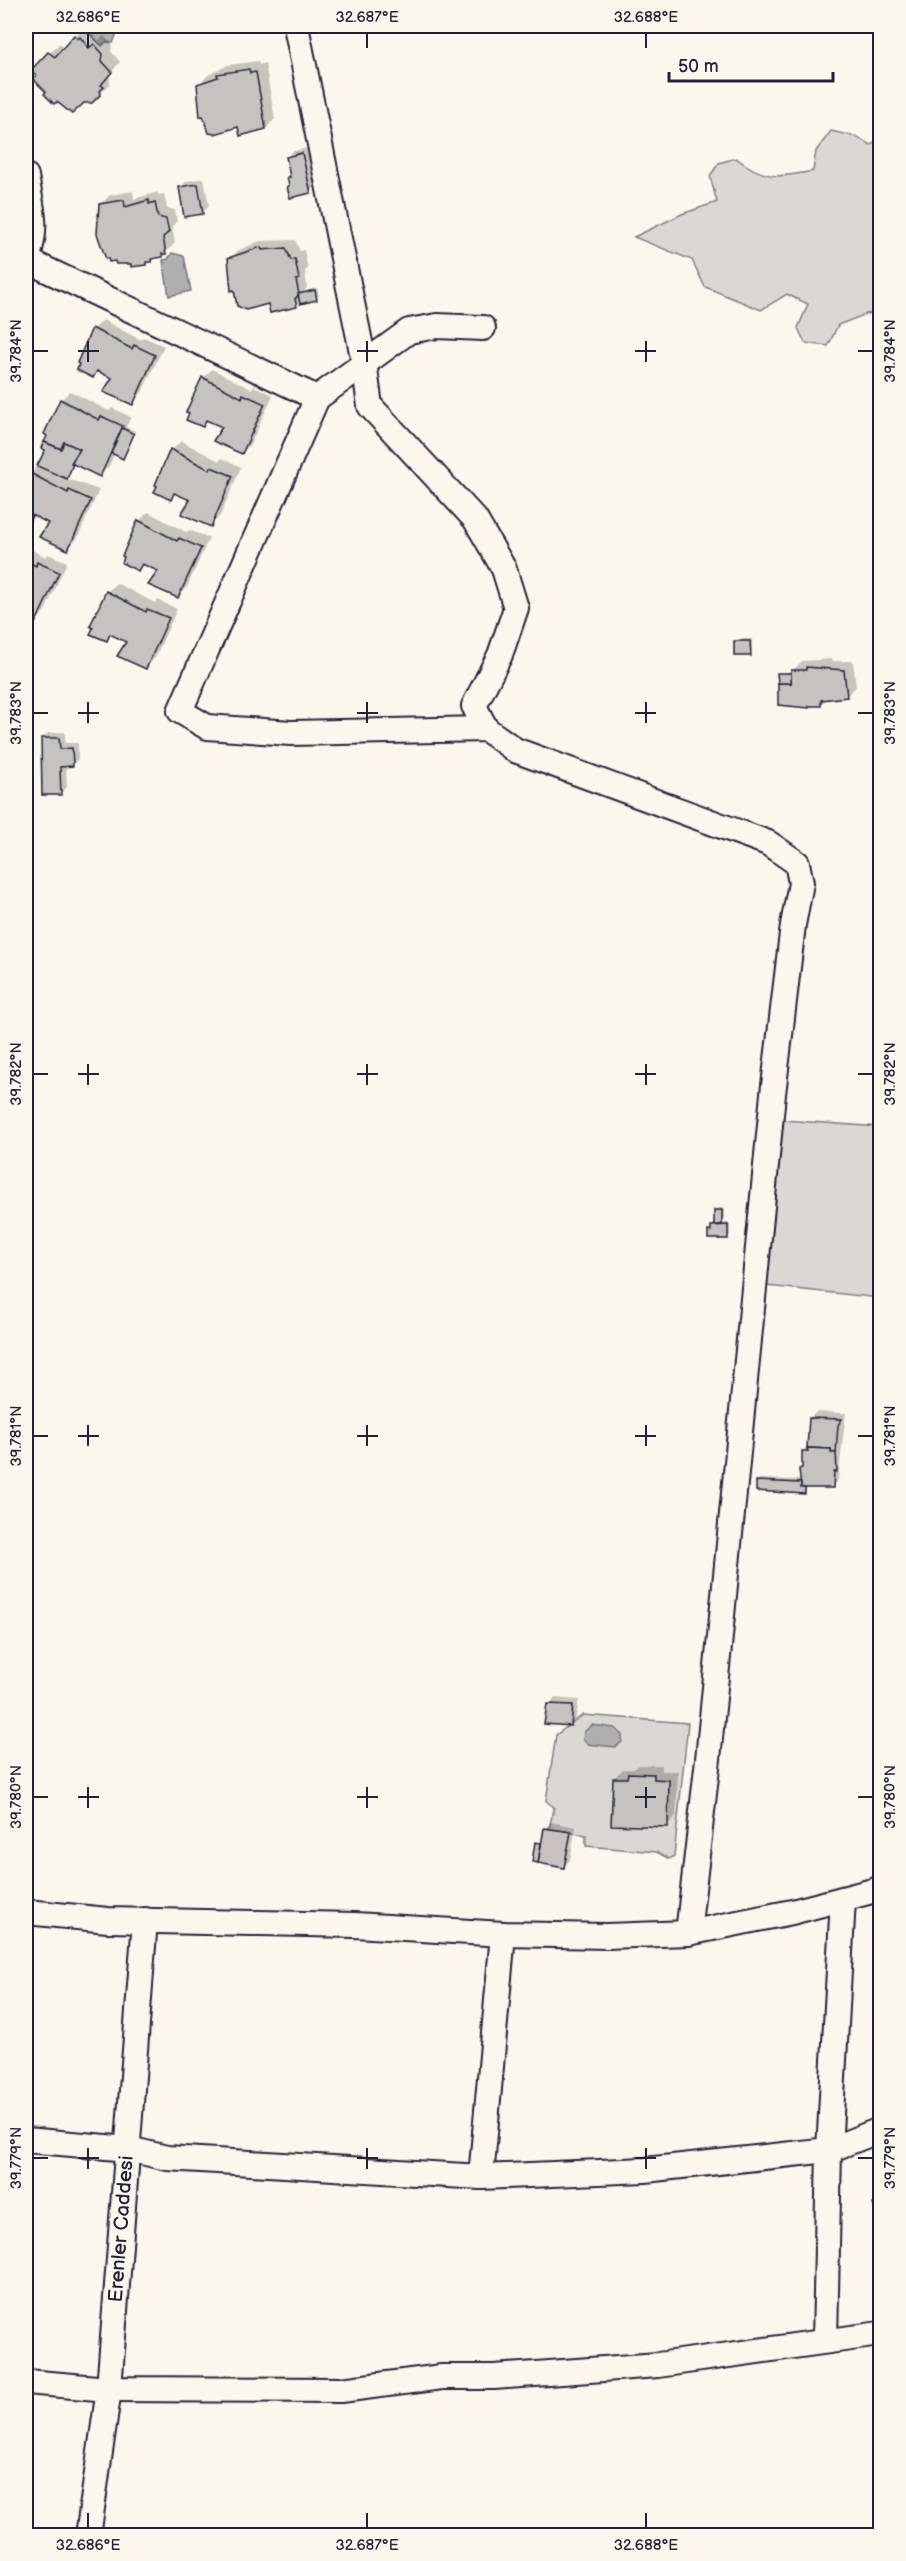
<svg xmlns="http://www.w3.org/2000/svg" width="906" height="2561" font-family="'Balsamiq Sans',sans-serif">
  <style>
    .green { fill: #dbd8d3; stroke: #7e7d87; stroke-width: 1.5 }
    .water { fill: #b1aeb0; stroke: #787681; stroke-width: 1.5 }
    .shadow { fill: #0003 }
    .building { fill: #c6c2c0; stroke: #22223b; stroke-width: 1.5 }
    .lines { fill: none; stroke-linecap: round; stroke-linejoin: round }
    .minor-casing { stroke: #22223b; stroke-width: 28 }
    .minor { stroke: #fbf7ec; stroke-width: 24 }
    .ticks { fill: none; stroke: #22223b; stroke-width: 2 }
    .labels { text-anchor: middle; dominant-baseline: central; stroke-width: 4.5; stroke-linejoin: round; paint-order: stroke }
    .street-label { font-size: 20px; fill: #22223b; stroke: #fbf7ec }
    .neatline { fill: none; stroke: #22223b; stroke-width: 2 }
    .ticks-label { font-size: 15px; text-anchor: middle; fill: #22223b }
  </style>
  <rect width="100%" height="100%" fill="#fbf7ec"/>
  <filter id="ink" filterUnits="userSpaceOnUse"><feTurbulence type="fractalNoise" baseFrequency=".0167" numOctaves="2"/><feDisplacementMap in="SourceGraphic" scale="12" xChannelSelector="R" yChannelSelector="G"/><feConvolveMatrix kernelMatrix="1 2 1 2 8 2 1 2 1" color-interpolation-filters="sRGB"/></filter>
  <g filter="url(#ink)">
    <g class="green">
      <path d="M831 131 856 137 871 145 880 139V312L866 314 838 325 828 346 805 343 798 328 808 304 787 294 761 310 705 287 692 260 634 237 682 214 717 202 710 176 719 163 736 158C764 180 779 178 813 171L816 151Z"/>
      <polygon points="783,1120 880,1127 880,1298 767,1286"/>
      <polygon points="583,1715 688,1723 674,1856 669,1859 657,1852 586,1846 586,1835 549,1829 554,1807 546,1801 556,1735"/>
    </g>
    <g class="water">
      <polygon points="81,26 113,26 118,31 113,43 106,42 102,46"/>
      <polygon points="172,253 184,256 191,291 169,296 163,260 168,259"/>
      <polygon points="592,1725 615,1728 622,1735 622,1742 615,1747 587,1744 583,1739 584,1732"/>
    </g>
    <g class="shadow">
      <polygon points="84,27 99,40 104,36 112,44 111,51 120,62 109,75 110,84 92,102 54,102 37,82 38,76 33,70 59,44 64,48"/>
      <polygon points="258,61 259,65 265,63 275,119 266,128 239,125 199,85 208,75 228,65"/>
      <polygon points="308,148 316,186 310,192 291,185 289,178 292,175 287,157 293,151"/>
      <polygon points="204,178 209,206 203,212 181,187 187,181"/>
      <polygon points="133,191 134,199 158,192 158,195 164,194 167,208 175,210 177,221 172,227 175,243 162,256 154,257 146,264 100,205 110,195"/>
      <polygon points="295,240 300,251 304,250 308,269 305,271 307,288 303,292 317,288 319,296 301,300 296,306 270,302 230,259 239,250 260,241"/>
      <polygon points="103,320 141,340 144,337 164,346 141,394 132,403 115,377 99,370 93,376 78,362 94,329"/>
      <polygon points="212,369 251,389 254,386 273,395 251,443 242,453 224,427 208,420 202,425 203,378"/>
      <polygon points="70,391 109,411 112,408 131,417 126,427 135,431 125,454 115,453 109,466 100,475 74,463 65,478 99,490 77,539 68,548 50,522 34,515 28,521 26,520 26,482 47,449 61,400"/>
      <polygon points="181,441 219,461 222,458 241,467 220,516 210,525 193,499 177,492 171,498 172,450"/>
      <polygon points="148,512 186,532 189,530 209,538 187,587 177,596 160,570 144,563 138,569 139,521"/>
      <polygon points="26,546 45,557 48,554 67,562 45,611 36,621 26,616"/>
      <polygon points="116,583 155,603 158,600 177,609 155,658 146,667 128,641 112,634 107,639 107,592"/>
      <polygon points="26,630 35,635 26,656"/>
      <polygon points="738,639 752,639 752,652 750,654 735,642"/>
      <polygon points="831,659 831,661 853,661 856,687 846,696 827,698 821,704 792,707 779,674 792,671 802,661"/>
      <polygon points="26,707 29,707 26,720"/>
      <polygon points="65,732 65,743 78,743 78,759 72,765 66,765 67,787 61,793 42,739 48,733"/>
      <polygon points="718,1208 724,1208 724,1223 730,1223 730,1235 727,1238 710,1231 716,1223 716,1211"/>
      <polygon points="816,1412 846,1413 838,1480 832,1486 807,1487 805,1493 757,1481 760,1479 801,1480 803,1451 809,1445 810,1418"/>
      <polygon points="555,1698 579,1700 576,1718 570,1724 549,1705"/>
      <polygon points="638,1765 662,1765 662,1771 678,1771 676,1816 667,1825 614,1778 623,1769 634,1769"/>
      <polygon points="551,1822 576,1827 570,1860 564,1866 534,1861 537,1843 543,1841 545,1828"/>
      <polygon points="880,2198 880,2222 874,2204"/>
    </g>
    <g class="building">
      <polygon points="74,35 78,39 80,37 89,48 94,44 103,54 102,61 112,72 101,85 104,87 100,91 101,94 92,103 84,103 72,114 57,102 54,104 44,94 46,92 36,82 34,78 36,76 31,70 48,52 55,57"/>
      <polygon points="249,69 250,73 256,72 266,129 240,136 238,127 215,134 209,133 203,116 200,117 197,84 218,77 217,74"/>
      <polygon points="302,153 311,193 290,198 287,187 289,186 287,177 290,177 286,157"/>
      <polygon points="198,184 203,214 184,217 179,187"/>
      <polygon points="124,200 125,207 149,200 149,204 155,202 158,217 166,219 169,232 163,237 166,254 162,254 163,257 151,259 152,262 146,262 146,265 131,267 131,264 116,264 115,261 109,262 108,258 106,259 97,234 99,204"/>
      <polygon points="261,247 262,250 286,248 291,260 295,259 299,279 296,280 299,294 295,299 297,307 270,313 268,304 246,310 237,306 234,290 231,291 228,258"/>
      <polygon points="315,290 317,300 300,304 298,294"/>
      <polygon points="92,328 132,349 134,345 155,355 133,405 103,392 112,378 97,371 93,378 77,370 79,364 77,363"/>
      <polygon points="202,377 242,398 243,394 265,404 242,454 213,441 222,427 206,420 203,427 186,420 189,413 186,412"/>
      <polygon points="60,399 99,420 101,416 123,426 100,477 71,463 80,449 64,442 61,449 44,442 47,436 44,434"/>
      <polygon points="122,428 134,434 123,459 111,453"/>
      <polygon points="44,442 61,449 64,442 80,449 71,463 73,464 67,479 37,466 45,450 41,448"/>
      <polygon points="170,449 210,470 211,467 233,476 211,527 181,514 190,500 174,493 171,500 154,492 157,486 155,485"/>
      <polygon points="28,472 68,493 69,490 91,500 68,550 39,537 48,523 32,515 29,523 26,521 26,478"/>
      <polygon points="138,520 177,541 179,538 201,548 178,598 148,585 158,571 142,564 138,571 122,563 124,557 122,556"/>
      <polygon points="26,561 36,566 37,562 59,572 36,622 26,617"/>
      <polygon points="106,591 146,612 147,609 169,618 146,669 117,656 126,642 110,634 107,641 90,634 93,628 90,626"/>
      <polygon points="734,641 750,641 751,656 734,656"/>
      <polygon points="806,667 844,670 847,697 821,700 821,706 809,706 809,708 778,705 778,683 791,683 791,670 806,670"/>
      <polygon points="777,673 791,673 791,683 778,683"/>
      <polygon points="41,738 59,738 60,749 72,748 73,766 60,767 61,795 42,795"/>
      <rect x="714" y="1210" width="8" height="15"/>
      <polygon points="728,1225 728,1239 708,1239 708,1231 711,1231 711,1226"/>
      <polygon points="809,1418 842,1419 838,1425 836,1453 831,1453 831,1449 807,1448"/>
      <polygon points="807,1448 831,1449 831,1453 836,1453 837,1472 834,1472 833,1488 801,1488 799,1469 802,1468 802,1451 808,1451"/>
      <polygon points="756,1481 801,1483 801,1488 805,1488 805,1494 756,1491"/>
      <polygon points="547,1704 573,1705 571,1726 544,1724"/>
      <polygon points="628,1773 654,1774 654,1779 669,1780 668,1827 611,1825 613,1778 627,1778"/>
      <polygon points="544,1828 571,1832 564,1868 538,1863"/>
      <polygon points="535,1842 541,1843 538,1863 532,1862"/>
      <polygon points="880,2202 880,2224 879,2224 873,2204"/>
    </g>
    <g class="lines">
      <defs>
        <g id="minor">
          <polyline points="296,26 364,362 370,406 475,519 504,569 516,608 500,655 474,706 486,729"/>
          <path d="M26 176C32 211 39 227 26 262"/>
          <polyline points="26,260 317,398"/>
          <polyline points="483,328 437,326 409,331 317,398 180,711 207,727 291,733 486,729 515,750 768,843 797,863 801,883 793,925 773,1094 708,1759 688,1933"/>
          <polyline points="26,1912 108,1920 355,1925 503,1934 607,1936 688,1933 792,1912 880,1889"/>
          <polyline points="26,2140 129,2149 167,2158 481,2177 645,2170 829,2150 880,2130"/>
          <polyline points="481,2177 503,1934"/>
          <polyline points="825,2341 829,2150 843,1899"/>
          <polyline points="26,2382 109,2389 341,2390 442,2377 494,2377 658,2365 880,2334"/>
          <path id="s1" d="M88 2536 109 2389 145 1920"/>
        </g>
      </defs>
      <use href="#minor" class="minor-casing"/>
      <use href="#minor" class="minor"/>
    </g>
  </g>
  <path class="ticks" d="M88 33V48M367 33V48M646 33V48M88 341V362M367 341V362M646 341V362M33 351H48M78 351H99M357 351H378M635 351H656M858 351H873M88 702V723M367 702V723M646 702V723M33 713H48M78 713H99M357 713H378M635 713H656M858 713H873M88 1064V1085M367 1064V1085M646 1064V1085M33 1074H48M78 1074H99M357 1074H378M635 1074H656M858 1074H873M88 1425V1446M367 1425V1446M646 1425V1446M33 1436H48M78 1436H99M357 1436H378M635 1436H656M858 1436H873M88 1787V1808M367 1787V1808M646 1787V1808M33 1797H48M78 1797H99M357 1797H378M635 1797H656M858 1797H873M88 2148V2169M367 2148V2169M646 2148V2169M33 2158H48M78 2158H99M357 2158H378M635 2158H656M858 2158H873M88 2513V2528M367 2513V2528M646 2513V2528"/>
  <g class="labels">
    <g class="street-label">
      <text stroke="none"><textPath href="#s1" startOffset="309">Erenler Caddesi</textPath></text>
    </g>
  </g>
  <rect width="906" height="2561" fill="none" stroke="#fbf7ec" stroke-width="66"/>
  <path d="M669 72v9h164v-9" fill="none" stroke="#22223b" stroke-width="3"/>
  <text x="678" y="72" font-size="18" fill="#22223b" stroke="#fbf7ec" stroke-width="4.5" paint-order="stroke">50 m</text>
  <rect x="33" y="33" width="840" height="2495" class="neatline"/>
  <g class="ticks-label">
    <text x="88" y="22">32.686°E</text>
    <text x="367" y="22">32.687°E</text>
    <text x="646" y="22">32.688°E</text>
    <text transform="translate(16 351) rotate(-90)" y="5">39.784°N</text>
    <text transform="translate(890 351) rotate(-90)" y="5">39.784°N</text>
    <text transform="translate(16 713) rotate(-90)" y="5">39.783°N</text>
    <text transform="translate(890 713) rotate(-90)" y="5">39.783°N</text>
    <text transform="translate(16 1074) rotate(-90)" y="5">39.782°N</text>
    <text transform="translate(890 1074) rotate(-90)" y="5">39.782°N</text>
    <text transform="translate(16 1436) rotate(-90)" y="5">39.781°N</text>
    <text transform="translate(890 1436) rotate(-90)" y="5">39.781°N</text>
    <text transform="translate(16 1797) rotate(-90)" y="5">39.780°N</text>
    <text transform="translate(890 1797) rotate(-90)" y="5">39.780°N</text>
    <text transform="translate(16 2158) rotate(-90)" y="5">39.779°N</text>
    <text transform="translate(890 2158) rotate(-90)" y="5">39.779°N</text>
    <text x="88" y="2550">32.686°E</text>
    <text x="367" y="2550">32.687°E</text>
    <text x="646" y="2550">32.688°E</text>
  </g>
</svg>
